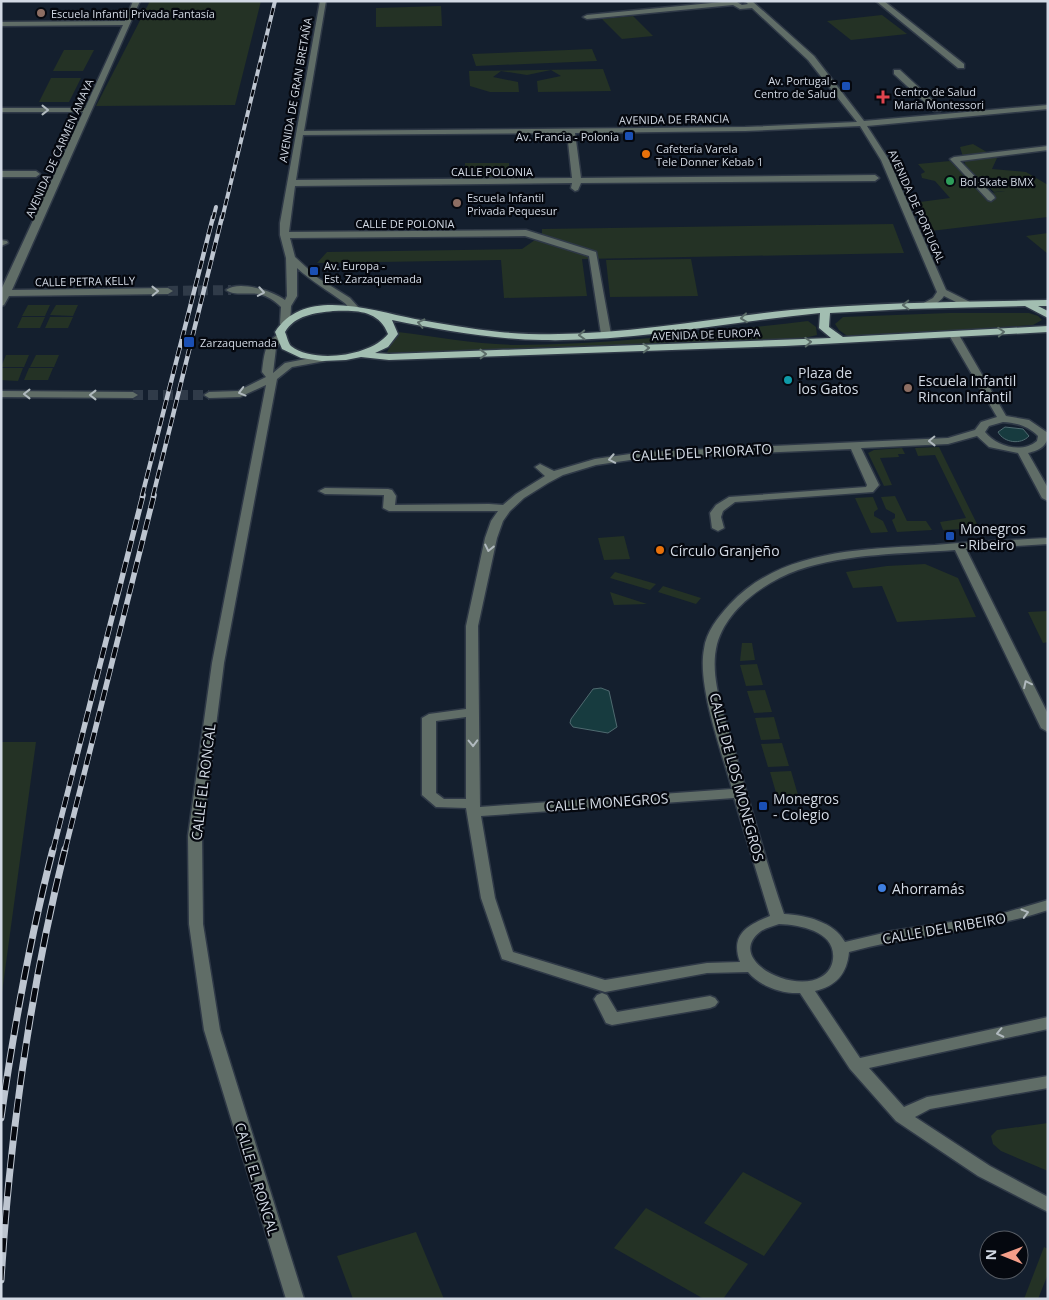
<svg xmlns="http://www.w3.org/2000/svg" width="1049" height="1300" font-family="'Open Sans',sans-serif">
  <style>
    .green { fill: #243225 }
    .water { fill: #173b3f; stroke: #4f6a70 }
    .lines { fill: none; stroke-linecap: round; stroke-linejoin: round }
    .minor-tunnel { stroke: #303b49; stroke-width: 10; stroke-dasharray: 10 5; stroke-linecap: butt }
    .minor-casing { stroke: #2f3947; stroke-width: 3 }
    .major-casing { stroke: #2f3947; stroke-width: 3 }
    .minor { fill: #606d67; fill-rule: evenodd }
    .major { fill: #a2beb1; fill-rule: evenodd }
    .rail-far3-casing { stroke: #bdc5d0; stroke-width: 4 }
    .rail-far2-casing { stroke: #bdc5d0; stroke-width: 4.5 }
    .rail-far1-casing { stroke: #bdc5d0; stroke-width: 5.5 }
    .rail-casing { stroke: #bdc5d0; stroke-width: 7 }
    .rail-far3 { stroke: #05080f; stroke-width: 2.5; stroke-dasharray: 7; stroke-linecap: butt }
    .rail-far2 { stroke: #05080f; stroke-width: 3; stroke-dasharray: 9; stroke-linecap: butt }
    .rail-far1 { stroke: #05080f; stroke-width: 4; stroke-dasharray: 11; stroke-linecap: butt }
    .rail { stroke: #05080f; stroke-width: 5; stroke-dasharray: 14; stroke-linecap: butt }
    .oneway { stroke: #b0b9be }
    .oneway2 { stroke: #5b6c68 }
    .education-dot { fill: #8d6e63; stroke: #05080f; stroke-width: 2 }
    .transit-dot { fill: #1a4fb4; stroke: #05080f; stroke-width: 2 }
    .health-dot { fill: #e0444e; stroke: #05080f; stroke-width: 2 }
    .food-dot { fill: #e8710a; stroke: #05080f; stroke-width: 2 }
    .leisure-dot { fill: #2e9e5b; stroke: #05080f; stroke-width: 2 }
    .culture-dot { fill: #0f9aa8; stroke: #05080f; stroke-width: 2 }
    .shop-dot { fill: #3f7fe0; stroke: #05080f; stroke-width: 2 }
    .labels { text-anchor: middle; dominant-baseline: central; stroke-width: 4.5; stroke-linejoin: round; paint-order: stroke }
    .far-poi-label { font-size: 11px; fill: #d2d9e4; stroke: #05080f; text-anchor: start }
    .far-street-label { font-size: 11px; fill: #d2d9e4; stroke: #05080f }
    .poi-label { font-size: 14px; fill: #d2d9e4; stroke: #05080f; text-anchor: start }
    .street-label { font-size: 14px; fill: #d2d9e4; stroke: #05080f }
  </style>
  <rect width="100%" height="100%" fill="#141f2e"/>
  <g class="green">
    <polygon points="150,1 261,1 235,105 96,106"/>
    <polygon points="441,6 442,26 376,27 376,8"/>
    <polygon points="882,15 907,34 851,40 827,21"/>
    <polygon points="633,16 653,36 622,39 602,19"/>
    <polygon points="592,49 597,61 476,66 472,54"/>
    <polygon points="64,50 94,50 83,71 53,71"/>
    <polygon points="603,69 611,91 538,92 537,81 561,76 551,70 527,75 501,71 493,77 518,82 519,92 490,92 470,86 469,71"/>
    <polygon points="51,78 81,78 69,102 39,102"/>
    <polygon points="973,144 997,158 992,169 1026,172 1048,185 1048,217 931,231 920,202 950,198 935,181 922,178 921,174 925,172 918,164 950,161 982,194 1005,191 994,192 966,167 960,147"/>
    <rect x="465" y="163" width="44" height="16"/>
    <polygon points="893,224 904,253 582,259 587,296 504,298 501,260 317,263 327,252 522,249 542,235 542,229"/>
    <polygon points="1048,233 1048,254 1026,236"/>
    <polygon points="691,259 698,296 610,297 606,260"/>
    <polygon points="28,305 50,305 45,316 22,316"/>
    <polygon points="56,305 78,305 73,316 50,315"/>
    <polygon points="949,313 1029,313 1038,316 1042,320 1033,325 850,338 839,330 835,324 843,317"/>
    <polygon points="22,317 45,317 40,328 17,328"/>
    <polygon points="50,317 73,317 68,328 45,328"/>
    <path d="M808 321 816 327 817 335 801 339 386 354 398 332C437 337 476 344 515 345 613 345 711 332 808 321Z"/>
    <polygon points="6,355 29,355 24,367 1,367"/>
    <polygon points="36,355 59,355 54,367 30,367"/>
    <polygon points="1,368 23,368 18,381 1,380"/>
    <polygon points="29,368 53,368 48,380 24,380"/>
    <polygon points="939,447 979,528 943,530 940,522 966,518 935,455 918,456 915,448"/>
    <polygon points="902,448 905,454 898,454 899,457 880,458 892,485 884,486 868,453 874,450"/>
    <polygon points="895,496 907,521 926,521 932,530 897,532 892,520 895,518 895,514 886,509 881,497"/>
    <polygon points="873,497 878,509 874,512 874,516 883,521 888,532 871,533 855,498"/>
    <polygon points="624,536 630,559 604,560 598,538"/>
    <polygon points="925,564 958,578 976,617 897,622 882,586 853,588 846,572 887,566"/>
    <polygon points="615,572 656,584 650,590 610,578"/>
    <polygon points="663,586 701,598 696,604 658,592"/>
    <polygon points="610,592 647,604 614,605"/>
    <polygon points="1048,611 1048,642 1043,643 1028,612"/>
    <polygon points="742,643 752,643 755,660 740,661"/>
    <polygon points="757,664 763,685 746,686 740,665"/>
    <polygon points="765,690 772,712 754,713 747,691"/>
    <polygon points="774,717 780,739 761,740 755,718"/>
    <polygon points="1,742 36,742 1,1000"/>
    <polygon points="782,743 789,766 768,767 761,744"/>
    <polygon points="791,771 798,795 777,796 770,772"/>
    <polygon points="1048,1123 1048,1171 1001,1151 993,1144 991,1136 997,1130"/>
    <polygon points="743,1172 802,1203 764,1256 704,1223"/>
    <polygon points="646,1208 748,1264 723,1299 704,1299 614,1248"/>
    <polygon points="416,1232 444,1299 353,1299 337,1256"/>
    <polygon points="1044,1247 1048,1249 1048,1274 1038,1299 1024,1299"/>
  </g>
  <g class="water">
    <path d="M1005 427 1023 429 1029 436C1021 445 1004 443 998 432Z"/>
    <polygon points="601,688 609,691 617,727 608,733 573,727 570,723 571,719 593,689"/>
  </g>
  <g class="lines">
    <g class="minor-tunnel">
      <polyline points="168,291 231,290"/>
      <polyline points="133,395 209,395"/>
    </g>
    <defs>
      <g id="minor">
        <polygon points="133,1 140,1 12,290 168,288 173,291 168,294 9,296 4,305 1,306 1,290 83,112 1,112 1,108 85,108 123,25 1,26 1,22 125,21"/>
        <path d="M320 1H326L304 131 745 127 857 122 808 60 752 8 740 9 733 5 587 19 583 17 587 15 732 1 737 2 742 5 748 4 745 1H752L814 56 864 121 1048 105V109L867 126 889 160 946 290 970 302V306H964L944 296C939 303 933 306 925 308L920 305 933 298 937 292 881 160 860 126 745 131 575 133 581 178 875 175 879 178 875 181 581 183 578 190 575 191 571 188 572 183 295 186 289 232 526 230 596 252 611 334 606 337 601 334 589 256 525 236 290 238 295 257 318 278 350 298 359 308 354 311C349 309 347 304 342 301 327 290 311 281 297 268V296L291 306 290 324 285 327 280 324 281 307C275 301 268 296 259 294 249 292 234 296 226 290 239 280 273 291 285 300L287 296 286 258 280 235V223ZM567 133 572 178 296 180 303 135Z"/>
        <polygon points="876,1 884,1 964,64 964,68 958,68"/>
        <polygon points="894,70 900,70 940,107 940,111 934,111 894,74"/>
        <polygon points="1048,146 1048,150 960,161 994,196 995,198 991,201 988,200 950,159 954,157"/>
        <polygon points="1,171 36,171 40,174 36,177 1,177"/>
        <polygon points="1,240 7,241 8,243 1,246"/>
        <path d="M954 332 959 335 1006 416 1029 420 1048 433C1048 446 1040 450 1028 453L1048 488V501L1042 498 1018 453 989 447 977 436 948 444 861 448 879 485 873 492 735 502 723 511 721 517 724 528 718 531 712 528 710 513 716 505 729 497 866 487 867 485 851 449 644 458 596 465 563 475 548 483 524 498 510 511 503 521 497 538 478 626 480 807 732 789C722 752 697 686 704 649 706 632 718 617 730 604 781 549 865 549 935 545 972 542 1010 540 1048 538V544L966 549 1048 714V732L1041 728 955 550C903 554 848 553 798 570 765 582 727 608 717 644 708 680 727 721 736 755 751 808 766 862 784 914 806 915 834 922 845 942L892 931 997 915 1048 900V910C983 932 914 934 849 952 847 974 836 986 815 991L860 1058 1048 1017V1029L869 1068 904 1107 927 1097 1048 1076V1088L930 1109 915 1117 990 1166 1048 1197V1212L978 1176 896 1121 850 1069 800 993C781 994 760 986 748 972L707 973 605 992 502 959 481 898 466 808 436 807 422 795V718L429 714 466 709V626L485 538 491 521 498 511H389L383 508 384 495 325 494 319 491 325 488 388 489 392 490 396 496 395 505 489 504 503 505 516 494 545 476 535 467 540 464 554 471 595 459 644 452 948 438 975 430 981 422 997 417 949 335ZM1003 422C1017 423 1028 426 1038 436L1037 441C1022 454 996 446 985 432L989 426ZM466 717V799H444L436 793V721ZM734 798 770 916C747 925 730 935 740 962L707 963 605 980 513 952 495 898 481 816ZM779 924C800 925 836 931 833 959 832 967 828 973 821 977 792 994 724 959 761 931 766 928 773 926 779 924Z"/>
        <path d="M280 334 285 337 276 348 273 373 285 363 321 356 326 359 325 361 292 367 277 379 224 663 202 836 203 924 220 1030 304 1299H286L204 1030 189 924 188 836 212 663 266 385 240 397 209 398 204 395 209 392 238 391 266 377 262 372C264 358 264 340 280 334Z"/>
        <polygon points="1,391 133,392 138,395 133,398 1,397"/>
        <polygon points="602,993 607,995 617,1012 710,996 715,998 718,1002 715,1006 710,1008 612,1025 606,1023 594,999 597,995"/>
      </g>
      <path id="major" d="M1048 300V306H1038L1048 311V318L1025 306 909 309 830 313 829 327 843 337 1048 326V332L785 346 389 360 361 357 346 360 322 361 301 358 282 349 275 332C304 286 373 311 415 319 443 324 472 329 500 332 598 341 695 320 791 310 877 302 962 302 1048 300ZM333 311C356 310 379 310 388 334 371 356 314 364 291 346 288 343 287 336 285 332 295 315 315 313 333 311ZM820 313 819 328 831 338 389 354 375 353 388 347 398 334 392 320C441 330 491 339 542 340 635 342 728 322 820 313Z"/>
    </defs>
    <use href="#minor" class="minor-casing"/>
    <use href="#major" class="major-casing"/>
    <use href="#minor" class="minor"/>
    <use href="#major" class="major"/>
    <defs>
      <g id="rail-far3">
        <polyline points="213,219 216,207"/>
        <polyline points="222,219 275,1"/>
      </g>
      <g id="rail-far2">
        <polyline points="142,496 213,217"/>
        <polyline points="153,496 222,217"/>
      </g>
      <g id="rail-far1">
        <polyline points="53,850 143,495"/>
        <polyline points="65,850 154,495"/>
      </g>
      <g id="rail">
        <path d="M1 1118C14 1027 30 938 53 849"/>
        <path d="M1 1280C10 1135 30 990 65 849"/>
      </g>
    </defs>
    <use href="#rail-far3" class="rail-far3-casing"/>
    <use href="#rail-far2" class="rail-far2-casing"/>
    <use href="#rail-far1" class="rail-far1-casing"/>
    <use href="#rail" class="rail-casing"/>
    <use href="#rail-far3" class="rail-far3"/>
    <use href="#rail-far2" class="rail-far2"/>
    <use href="#rail-far1" class="rail-far1"/>
    <use href="#rail" class="rail"/>
  </g>
  <defs><path id="oneway-chevron" d="M-2-3.5L2.5 0L-2 3.5" fill="none" stroke-width="1.6" stroke-linecap="round" stroke-linejoin="round" transform="scale(1.25)"/></defs>
  <g class="oneway">
    <use href="#oneway-chevron" transform="translate(45 110)"/>
    <use href="#oneway-chevron" transform="translate(155 291) rotate(-1)"/>
    <use href="#oneway-chevron" transform="translate(261 292) rotate(10)"/>
    <use href="#oneway-chevron" transform="translate(242 392) rotate(165)"/>
    <use href="#oneway-chevron" transform="translate(27 394) rotate(-180)"/>
    <use href="#oneway-chevron" transform="translate(93 395) rotate(-180)"/>
    <use href="#oneway-chevron" transform="translate(932 441) rotate(179)"/>
    <use href="#oneway-chevron" transform="translate(612 459) rotate(169)"/>
    <use href="#oneway-chevron" transform="translate(489 548) rotate(102)"/>
    <use href="#oneway-chevron" transform="translate(1027 684) rotate(-116)"/>
    <use href="#oneway-chevron" transform="translate(473 743) rotate(89)"/>
    <use href="#oneway-chevron" transform="translate(1025 913) rotate(-16)"/>
    <use href="#oneway-chevron" transform="translate(1000 1033) rotate(168)"/>
  </g>
  <g class="oneway2">
    <use href="#oneway-chevron" transform="translate(906 305) rotate(178)"/>
    <use href="#oneway-chevron" transform="translate(744 318) rotate(174)"/>
    <use href="#oneway-chevron" transform="translate(421 323) rotate(-167)"/>
    <use href="#oneway-chevron" transform="translate(1001 332) rotate(-4)"/>
    <use href="#oneway-chevron" transform="translate(582 335) rotate(177)"/>
    <use href="#oneway-chevron" transform="translate(808 342) rotate(-3)"/>
    <use href="#oneway-chevron" transform="translate(646 348) rotate(-2)"/>
    <use href="#oneway-chevron" transform="translate(483 354) rotate(-1)"/>
  </g>
  <g class="education-dot">
    <circle cx="41" cy="13" r="5"/>
    <circle cx="457" cy="203" r="5"/>
    <circle cx="908" cy="388" r="5"/>
  </g>
  <g class="transit-dot">
    <rect x="841" y="81" width="10" height="10" rx="2.5"/>
    <rect x="624" y="131" width="10" height="10" rx="2.5"/>
    <rect x="309" y="266" width="10" height="10" rx="2.5"/>
    <rect x="183" y="336" width="12" height="12" rx="2.5"/>
    <rect x="945" y="531" width="10" height="10" rx="2.5"/>
    <rect x="758" y="801" width="10" height="10" rx="2.5"/>
  </g>
  <path class="health-dot" d="M880.5 89.5h5v5h5v5h-5v5h-5v-5h-5v-5h5z"/>
  <g class="food-dot">
    <circle cx="646" cy="154" r="5"/>
    <circle cx="660" cy="550" r="5"/>
  </g>
  <circle class="leisure-dot" cx="950" cy="181" r="5"/>
  <circle class="culture-dot" cx="788" cy="380" r="5"/>
  <circle class="shop-dot" cx="882" cy="888" r="5"/>
  <g class="labels">
    <g class="far-poi-label">
      <text x="51" y="13">Escuela Infantil Privada Fantasía</text>
      <text x="836" y="80" text-anchor="end">Av. Portugal -<tspan x="836" dy="13">Centro de Salud</tspan></text>
      <text x="894" y="91">Centro de Salud<tspan x="894" dy="13">María Montessori</tspan></text>
      <text x="619" y="136" text-anchor="end">Av. Francia - Polonia</text>
      <text x="656" y="148">Cafetería Varela<tspan x="656" dy="13">Tele Donner Kebab 1</tspan></text>
      <text x="960" y="181">Bol Skate BMX</text>
      <text x="467" y="197">Escuela Infantil<tspan x="467" dy="13">Privada Pequesur</tspan></text>
      <text x="324" y="265">Av. Europa -<tspan x="324" dy="13">Est. Zarzaquemada</tspan></text>
      <text x="200" y="342">Zarzaquemada</text>
    </g>
    <g class="far-street-label">
      <text transform="translate(295 90) rotate(-80)">AVENIDA DE GRAN BRETAÑA</text>
      <text transform="translate(674 119) rotate(-1)">AVENIDA DE FRANCIA</text>
      <text transform="translate(59 148) rotate(-66)">AVENIDA DE CARMEN AMAYA</text>
      <text x="492" y="171">CALLE POLONIA</text>
      <text transform="translate(917 206) rotate(66)">AVENIDA DE PORTUGAL</text>
      <text x="405" y="223">CALLE DE POLONIA</text>
      <text transform="translate(85 281) rotate(-1)">CALLE PETRA KELLY</text>
      <text transform="translate(706 334) rotate(-2)">AVENIDA DE EUROPA</text>
    </g>
    <g class="poi-label">
      <text x="798" y="372">Plaza de<tspan x="798" dy="16">los Gatos</tspan></text>
      <text x="918" y="380">Escuela Infantil<tspan x="918" dy="16">Rincon Infantil</tspan></text>
      <text x="960" y="528">Monegros<tspan x="960" dy="16">- Ribeiro</tspan></text>
      <text x="670" y="550">Círculo Granjeño</text>
      <text x="773" y="798">Monegros<tspan x="773" dy="16">- Colegio</tspan></text>
      <text x="892" y="888">Ahorramás</text>
    </g>
    <g class="street-label">
      <text transform="translate(702 452) rotate(-3)">CALLE DEL PRIORATO</text>
      <text transform="translate(737 777) rotate(75)">CALLE DE LOS MONEGROS</text>
      <text transform="translate(203 782) rotate(-83)">CALLE EL RONCAL</text>
      <text transform="translate(607 802) rotate(-4)">CALLE MONEGROS</text>
      <text transform="translate(944 928) rotate(-10)">CALLE DEL RIBEIRO</text>
      <text transform="translate(257 1179) rotate(73)">CALLE EL RONCAL</text>
    </g>
  </g>
  <rect width="1049" height="1300" fill="none" stroke="#d2d9e4" stroke-width="5"/>
  <g transform="translate(1004 1255) rotate(271)"><circle r="24" fill="#05080f" stroke="#575c64"/>
  <path d="M0-4L9 19L0 12L-9 19Z" fill="#f49e89"/>
  <text y="-8" font-size="14" font-weight="bold" text-anchor="middle" fill="#d2d9e4">N</text>
  </g>
</svg>
